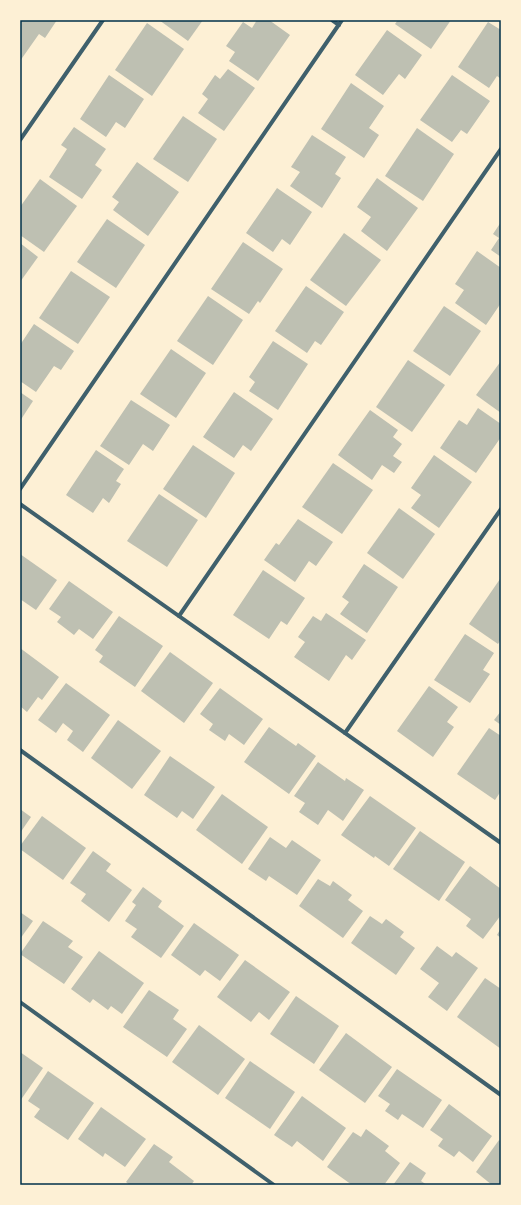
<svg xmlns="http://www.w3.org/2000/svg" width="521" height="1205" font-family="Lato,sans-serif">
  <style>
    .building { fill: #bec0b2 }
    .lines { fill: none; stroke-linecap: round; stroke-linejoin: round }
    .minor { stroke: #3f606c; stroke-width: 4 }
    .neatline { fill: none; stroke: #003049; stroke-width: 1.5 }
  </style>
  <rect width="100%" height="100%" fill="#fdf0d5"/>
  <g class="building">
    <polygon points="20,20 57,20 45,38 39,34 20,61"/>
    <polygon points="159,20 203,20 188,41"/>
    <polygon points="257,20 269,20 290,35 258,81 229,61 235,52 226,46 243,22 252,28"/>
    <polygon points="398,20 451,20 431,49 395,24"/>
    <polygon points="488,22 501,30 501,79 497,76 489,88 458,67"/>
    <polygon points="147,23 184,49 152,96 115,70"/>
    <polygon points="387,30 422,55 405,79 399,74 383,95 355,75"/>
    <polygon points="228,69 255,88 224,131 198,113 208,99 202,94 215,75 220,79"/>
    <polygon points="109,75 144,99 125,128 116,122 106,137 80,119"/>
    <polygon points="452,75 490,101 467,134 461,130 452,142 420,120"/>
    <polygon points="351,83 384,106 369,128 379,135 364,158 321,129"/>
    <polygon points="183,116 217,139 188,182 153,159"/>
    <polygon points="74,127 106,149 95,165 102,170 82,199 49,177 67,149 61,145"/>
    <polygon points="417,128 454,154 423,201 385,176"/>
    <polygon points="312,135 346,157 335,174 341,178 322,208 290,186 300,172 291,167"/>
    <polygon points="137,162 179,192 148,236 113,210 119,202 112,197"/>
    <polygon points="377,178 418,208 387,251 361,231 371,217 357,207"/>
    <polygon points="40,179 77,206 44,252 20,235 20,207"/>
    <polygon points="277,188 312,212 290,245 282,239 273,252 246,233"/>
    <polygon points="107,219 145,245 116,288 77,262"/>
    <polygon points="501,222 501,257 491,250 499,238 493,234"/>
    <polygon points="344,233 381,260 346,306 310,280"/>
    <polygon points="243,242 283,269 260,303 258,301 249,314 211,289"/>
    <polygon points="20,243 38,257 20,282"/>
    <polygon points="477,251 501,268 501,303 486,325 455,303 464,290 455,284"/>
    <polygon points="71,271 110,297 78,344 39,318"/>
    <polygon points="306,286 344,312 321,345 315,341 307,353 275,331"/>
    <polygon points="208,296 243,320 213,365 177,341"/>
    <polygon points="444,306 481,331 450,376 413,351"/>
    <polygon points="34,324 74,351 61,370 54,366 36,392 20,381 20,345"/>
    <polygon points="273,341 308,364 278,410 249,391 255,382 249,377"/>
    <polygon points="171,349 206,373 176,418 140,394"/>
    <polygon points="408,360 445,385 412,432 376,407"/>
    <polygon points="501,361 501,413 476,395"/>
    <polygon points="20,392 33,401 20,421"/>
    <polygon points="234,392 273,419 251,451 243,445 234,458 203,437"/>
    <polygon points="131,400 170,425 153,451 143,444 129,465 100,446"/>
    <polygon points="478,408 501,424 501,437 476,473 440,448 459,420 467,425"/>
    <polygon points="370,410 398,430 393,437 402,444 393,456 402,462 394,473 382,465 372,480 338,455"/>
    <polygon points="193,445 235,473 206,518 163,489"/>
    <polygon points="96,450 124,469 116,481 121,484 109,503 103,498 93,513 66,495"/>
    <polygon points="434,455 472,482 439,528 411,508 421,495 411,488"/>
    <polygon points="333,463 373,490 342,534 302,507"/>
    <polygon points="159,494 198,520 167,567 127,541"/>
    <polygon points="399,508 435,534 403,579 367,553"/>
    <polygon points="298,519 333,542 316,566 309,561 295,582 264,560 276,543 279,545"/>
    <polygon points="20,554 57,580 36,610 20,599"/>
    <polygon points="364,564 398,587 367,633 340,614 349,602 342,597"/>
    <polygon points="263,570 305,598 287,625 281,621 269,639 233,615"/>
    <polygon points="500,579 501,639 498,644 469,624"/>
    <polygon points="69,581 113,612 93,639 79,629 74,635 57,622 61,617 49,609"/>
    <polygon points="326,613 366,640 352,660 346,655 329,681 294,657 305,642 298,637 313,616 321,621"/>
    <polygon points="119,616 163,646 135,687 99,662 103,656 95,650"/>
    <polygon points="465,634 494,653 483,670 490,674 470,703 434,680"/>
    <polygon points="20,648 59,677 42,700 38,697 27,712 20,706"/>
    <polygon points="170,652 213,683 184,723 141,691"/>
    <polygon points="66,683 110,715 83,752 67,740 73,731 63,723 56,733 38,720"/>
    <polygon points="429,686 458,707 447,722 454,727 433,757 397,731"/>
    <polygon points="220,688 263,719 244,745 229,734 225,741 209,730 213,724 200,714"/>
    <polygon points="501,711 501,725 494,720"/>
    <polygon points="118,720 161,751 132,789 91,758"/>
    <polygon points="269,727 296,746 298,743 316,756 289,794 244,762"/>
    <polygon points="489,728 501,736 501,791 495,800 457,774"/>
    <polygon points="170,756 215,787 193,819 182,811 177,818 144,795"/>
    <polygon points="318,762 345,781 346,778 364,790 343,821 328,810 318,825 299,812 305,803 294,796"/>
    <polygon points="222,794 268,827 242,864 196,830"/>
    <polygon points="370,796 416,828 389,866 375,856 374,858 341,835"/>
    <polygon points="20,809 31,817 20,833"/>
    <polygon points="42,816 86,848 63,880 20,849 20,846"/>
    <polygon points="420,831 465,862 439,901 393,869"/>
    <polygon points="270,837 286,848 292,840 321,860 297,895 269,876 266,881 248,869"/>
    <polygon points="93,851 111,864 106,871 132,890 109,922 81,901 86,894 70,883"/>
    <polygon points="470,866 501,889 501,915 483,939 466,926 471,919 445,900"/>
    <polygon points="318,879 330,886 333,881 352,895 348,900 363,911 343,938 299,906"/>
    <polygon points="143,887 162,901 158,907 184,926 161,958 131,937 137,929 125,921 136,905 132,902"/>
    <polygon points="20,912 33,921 20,939"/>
    <polygon points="370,916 382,924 386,919 404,932 400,937 415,948 396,975 351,943"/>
    <polygon points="43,921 73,941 68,947 83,957 64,984 20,954"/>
    <polygon points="194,923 239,955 220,981 205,970 200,976 171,955"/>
    <polygon points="501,928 501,938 497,935"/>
    <polygon points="437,946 452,957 456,952 478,968 447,1011 428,997 439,983 420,969"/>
    <polygon points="99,951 144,983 122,1014 111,1006 108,1010 93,999 90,1003 71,989"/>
    <polygon points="245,960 290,992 269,1020 259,1012 251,1022 217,997"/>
    <polygon points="485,978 501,989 501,1049 457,1017"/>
    <polygon points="149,990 179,1010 173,1019 187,1029 167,1057 123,1027"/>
    <polygon points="296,996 339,1026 314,1064 270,1034"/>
    <polygon points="199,1025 245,1059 218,1095 172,1062"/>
    <polygon points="346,1033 392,1067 365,1103 319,1070"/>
    <polygon points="20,1052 43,1068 20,1101"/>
    <polygon points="250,1061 295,1092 270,1129 225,1098"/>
    <polygon points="397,1069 442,1100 423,1128 402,1114 398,1120 385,1111 390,1104 378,1096"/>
    <polygon points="48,1071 94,1103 68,1140 34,1117 40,1109 28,1101"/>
    <polygon points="302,1096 346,1128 323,1161 297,1141 292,1147 274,1135"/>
    <polygon points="449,1104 492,1136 473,1162 459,1151 454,1157 438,1146 443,1139 430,1130"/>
    <polygon points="101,1107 146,1139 125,1167 105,1153 103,1157 78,1139"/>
    <polygon points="366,1129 389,1146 385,1151 400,1163 384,1185 352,1185 327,1167 353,1132 361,1137"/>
    <polygon points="499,1140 501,1142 501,1185 492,1185 476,1172"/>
    <polygon points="154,1144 173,1157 169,1162 194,1181 191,1185 130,1185 126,1182"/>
    <polygon points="410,1162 426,1173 421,1181 427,1185 393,1185"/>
  </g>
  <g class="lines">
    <g class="minor">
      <polyline points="332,20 339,25"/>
      <polyline points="20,140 103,20"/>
      <polyline points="20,489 342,20"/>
      <polyline points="20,504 501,843"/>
      <polyline points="179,616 501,149"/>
      <polyline points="345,733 501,509"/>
      <polyline points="20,750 501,1095"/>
      <polyline points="20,1002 274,1185"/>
    </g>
  </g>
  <rect width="521" height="1205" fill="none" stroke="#fdf0d5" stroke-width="42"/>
  <rect x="21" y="21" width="479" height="1163" class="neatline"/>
</svg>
